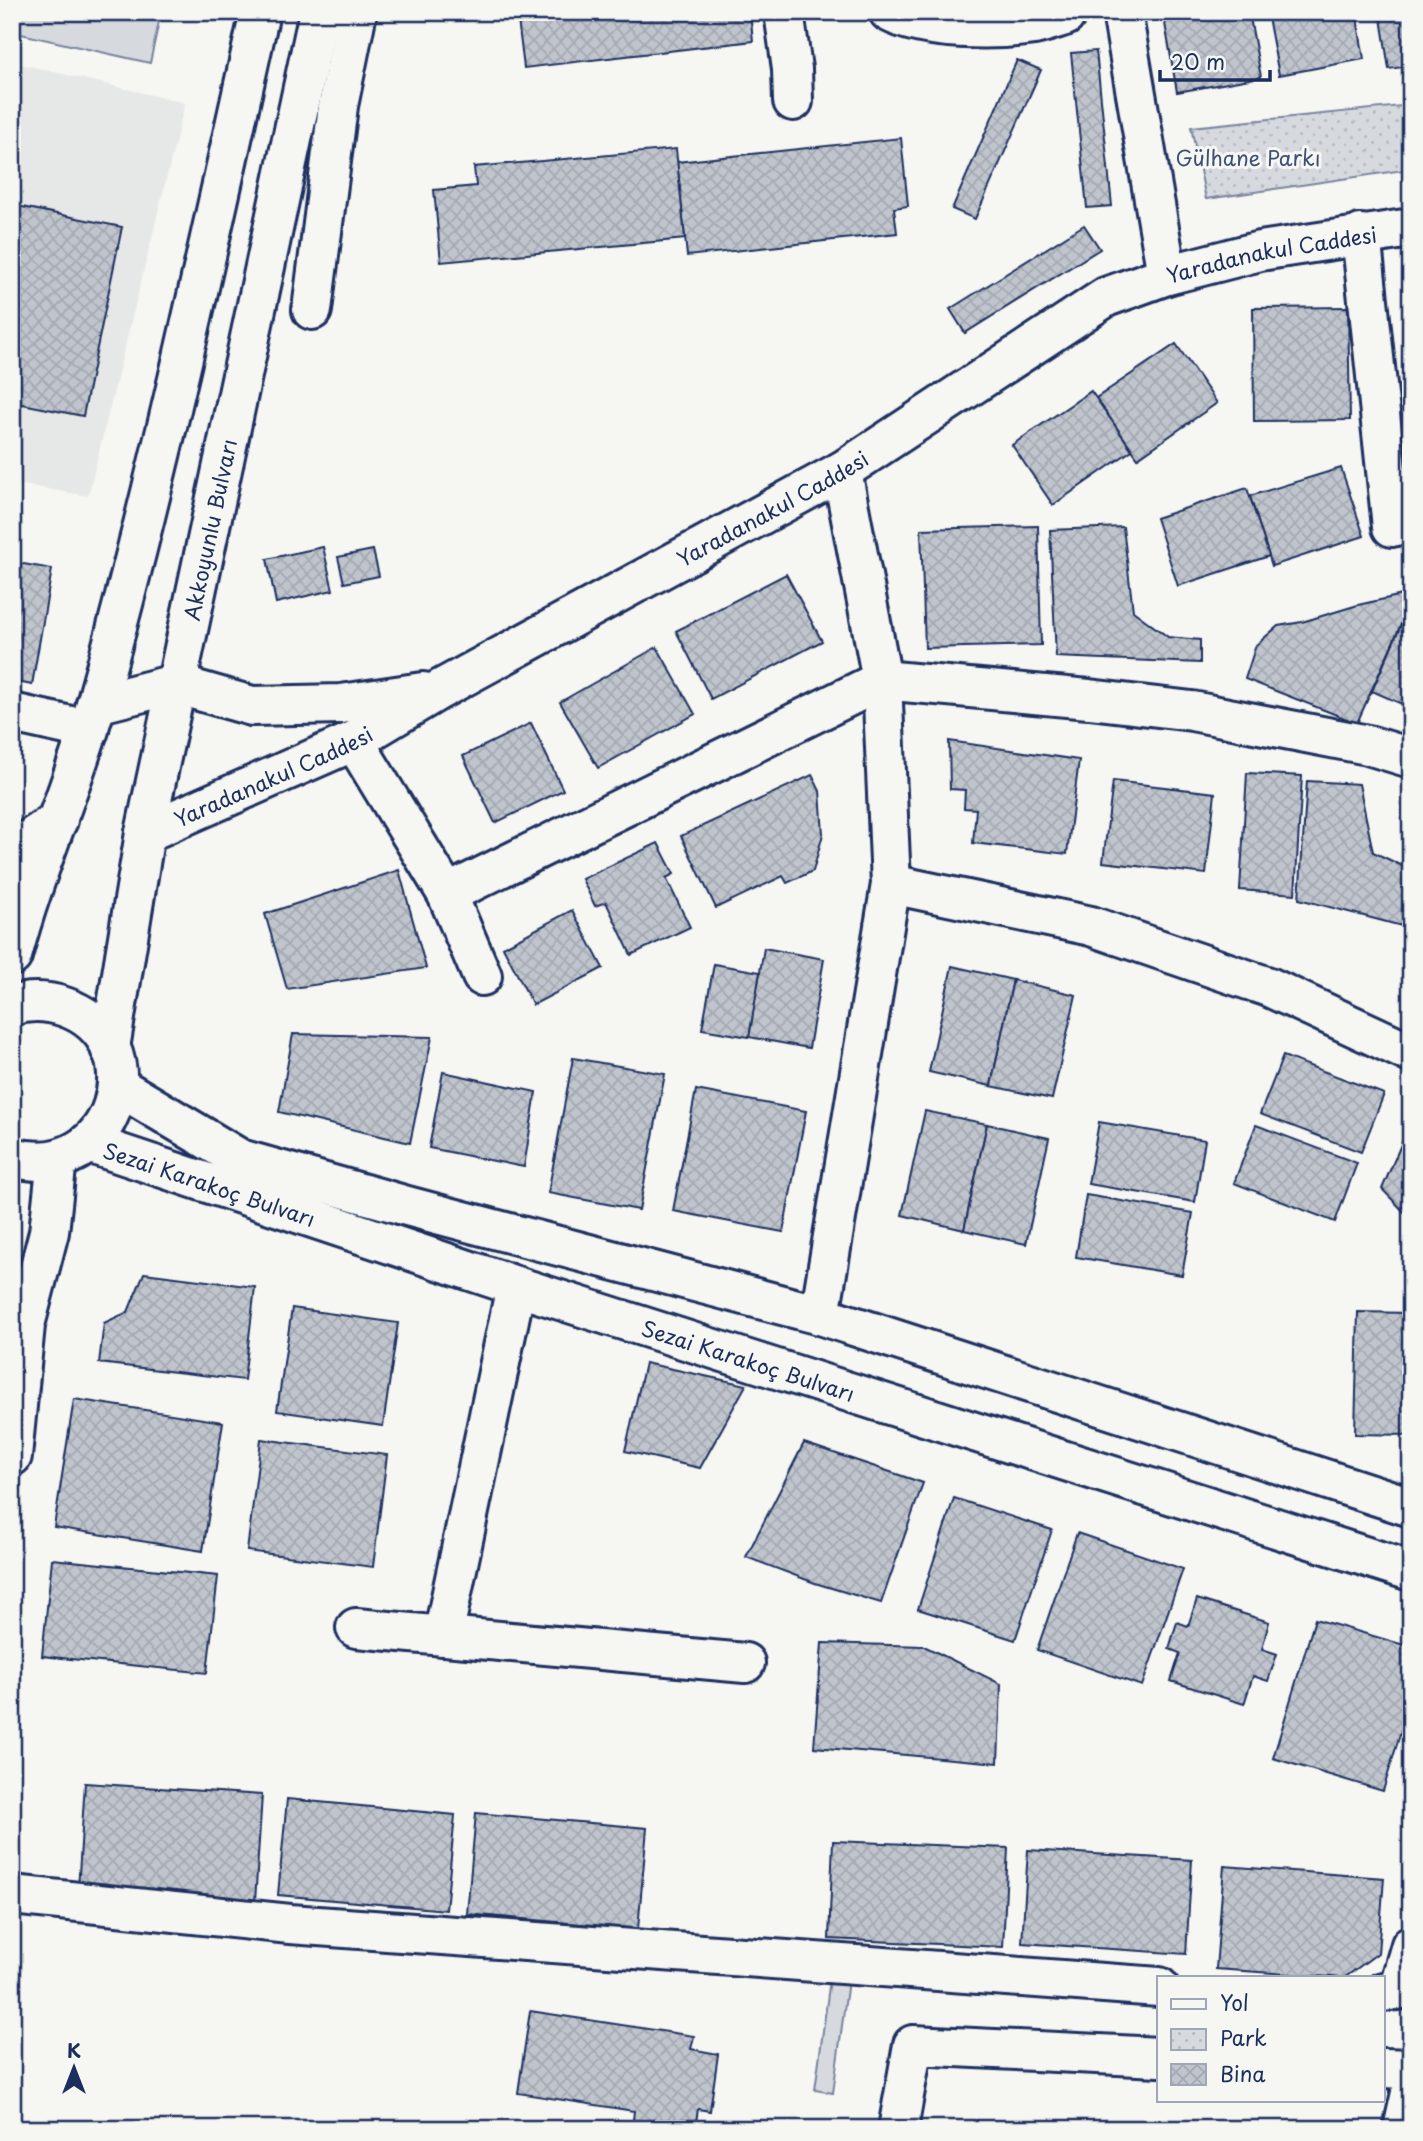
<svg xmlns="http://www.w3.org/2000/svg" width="1423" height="2141" font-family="'Playpen Sans',sans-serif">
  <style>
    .built { fill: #e6e7e7 }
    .green { fill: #d6d9dd; stroke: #78849e; stroke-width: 2 }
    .park { fill: url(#park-dots); stroke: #78849e; stroke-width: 2 }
    .building { fill: url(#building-cross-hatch); stroke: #1b2f5e; stroke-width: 2 }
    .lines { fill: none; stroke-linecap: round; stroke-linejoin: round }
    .minor-casing { stroke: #1b2f5e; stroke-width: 44 }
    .major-casing { stroke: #1b2f5e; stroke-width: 44 }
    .minor { stroke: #f6f6f2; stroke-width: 38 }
    .major { stroke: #f6f6f2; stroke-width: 38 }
    .labels { text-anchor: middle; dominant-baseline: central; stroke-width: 6; stroke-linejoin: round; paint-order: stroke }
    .park-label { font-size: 21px; fill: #405177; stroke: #f6f6f2 }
    .street-label { font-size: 21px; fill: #1b2f5e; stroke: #f6f6f2 }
  </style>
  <defs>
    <pattern id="park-dots" width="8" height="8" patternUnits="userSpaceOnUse" patternTransform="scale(1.75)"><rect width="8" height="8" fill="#d6d9dd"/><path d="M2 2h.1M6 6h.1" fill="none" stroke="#b7bbc0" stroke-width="1.8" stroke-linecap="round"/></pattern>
    <pattern id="building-cross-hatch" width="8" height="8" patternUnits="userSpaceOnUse" patternTransform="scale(1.75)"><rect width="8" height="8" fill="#c0c4cd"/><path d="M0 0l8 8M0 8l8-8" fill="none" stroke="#a4a9b2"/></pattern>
  </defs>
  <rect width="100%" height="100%" fill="#f6f6f2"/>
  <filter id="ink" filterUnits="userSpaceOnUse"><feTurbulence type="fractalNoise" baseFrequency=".0143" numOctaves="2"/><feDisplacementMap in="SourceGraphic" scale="14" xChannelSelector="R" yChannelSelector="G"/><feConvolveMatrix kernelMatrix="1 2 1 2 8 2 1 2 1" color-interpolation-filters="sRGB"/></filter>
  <g filter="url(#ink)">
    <polygon class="built" points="12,62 185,103 88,496 12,483"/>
    <g class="green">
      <polygon points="12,12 161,12 150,63 12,32"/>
      <polygon points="830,1979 848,1981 833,2093 815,2090"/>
    </g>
    <polygon class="park" points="1411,105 1411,169 1206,199 1191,127"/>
    <g class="building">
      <polygon points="517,12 750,12 753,41 524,68"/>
      <polygon points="1163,12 1249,12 1261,77 1177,92"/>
      <polygon points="1267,12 1356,12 1364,59 1279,75"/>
      <polygon points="1380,12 1411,12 1411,66 1389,69"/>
      <polygon points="1096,51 1112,206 1087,208 1071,53"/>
      <polygon points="1017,60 1041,70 975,219 952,209"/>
      <polygon points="901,138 908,206 894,208 897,233 687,256 677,162"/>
      <polygon points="676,149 685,239 441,262 434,190 476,186 474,167"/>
      <polygon points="12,205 122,227 83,416 12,402"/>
      <polygon points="1084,225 1100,249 965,333 950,309"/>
      <polygon points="1348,307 1350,420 1254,421 1253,308"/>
      <polygon points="1176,344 1217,403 1138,458 1096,398"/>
      <polygon points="1091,391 1132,450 1053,505 1012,445"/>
      <polygon points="1341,468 1364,536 1272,566 1250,496"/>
      <polygon points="1247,488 1269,556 1178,586 1156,518"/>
      <polygon points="1038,526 1041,645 925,648 921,529"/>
      <polygon points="1123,527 1133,611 1168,637 1200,640 1200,663 1056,657 1050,530"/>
      <polygon points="323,547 333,590 276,603 267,559"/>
      <polygon points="373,550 379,576 344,583 338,557"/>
      <polygon points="12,562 52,569 32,685 12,681"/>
      <polygon points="786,574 822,641 711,699 676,631"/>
      <polygon points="1411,593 1411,602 1357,723 1245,679 1256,645 1278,626 1302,622 1358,605"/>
      <polygon points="1411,602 1411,708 1372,691"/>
      <polygon points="657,647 695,714 598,768 560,702"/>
      <polygon points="531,723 563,790 495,823 463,756"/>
      <polygon points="949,741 1079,760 1067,854 973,843 976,809 964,808 965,790 950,789"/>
      <polygon points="1247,773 1302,776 1295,894 1240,890"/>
      <polygon points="812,775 820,791 823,834 813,871 787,883 783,876 716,908 681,836"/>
      <polygon points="1113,781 1215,793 1206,874 1103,862"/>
      <polygon points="1307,781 1359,784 1373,852 1411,870 1411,902 1402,926 1299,899"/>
      <polygon points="658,843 674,874 666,878 690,927 631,955 606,902 595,906 582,879"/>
      <polygon points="399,870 426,968 287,989 265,914"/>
      <polygon points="572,910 603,968 533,1005 503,947"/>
      <polygon points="764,948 824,959 809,1048 749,1037"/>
      <polygon points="714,964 760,972 749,1037 702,1029"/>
      <polygon points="952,966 1013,980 991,1086 929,1072"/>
      <polygon points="1013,980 1076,995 1052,1099 991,1086"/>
      <polygon points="293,1034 432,1037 410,1143 279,1112"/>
      <polygon points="1283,1056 1384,1094 1361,1152 1260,1114"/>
      <polygon points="573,1058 665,1074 639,1210 548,1193"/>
      <polygon points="443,1072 536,1092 524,1167 429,1148"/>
      <polygon points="696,1090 806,1111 783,1232 673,1211"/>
      <polygon points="925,1111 987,1124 964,1230 902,1215"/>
      <polygon points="1411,1121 1411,1219 1382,1189"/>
      <polygon points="1099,1122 1205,1140 1195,1202 1088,1184"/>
      <polygon points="987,1124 1049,1138 1026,1244 964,1230"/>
      <polygon points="1256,1125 1357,1163 1335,1222 1234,1183"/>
      <polygon points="1086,1195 1193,1213 1182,1275 1076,1257"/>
      <polygon points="144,1273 255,1287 244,1380 99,1363 104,1323 128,1312"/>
      <polygon points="292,1308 398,1323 383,1426 277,1411"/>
      <polygon points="1358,1312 1411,1313 1411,1435 1355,1434"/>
      <polygon points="645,1363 746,1385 700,1468 625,1451"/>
      <polygon points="74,1399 223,1422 203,1551 54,1527"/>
      <polygon points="261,1439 387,1455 373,1567 247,1551"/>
      <polygon points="804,1443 923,1483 881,1603 815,1583 746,1557"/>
      <polygon points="954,1498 1052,1530 1015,1640 918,1609"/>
      <polygon points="1077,1533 1183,1569 1142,1686 1037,1650"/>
      <polygon points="52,1559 218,1576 207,1673 42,1656"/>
      <polygon points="1197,1599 1269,1622 1262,1649 1277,1654 1268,1681 1253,1676 1244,1704 1171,1681 1180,1653 1169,1649 1177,1622 1188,1626"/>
      <polygon points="1315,1619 1411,1647 1411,1697 1383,1791 1273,1758"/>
      <polygon points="822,1643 924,1646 1001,1684 998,1763 814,1747"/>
      <polygon points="85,1783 262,1795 255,1902 78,1889"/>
      <polygon points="287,1799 455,1815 446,1910 278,1895"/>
      <polygon points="476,1813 647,1828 638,1929 467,1914"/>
      <polygon points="833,1841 1008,1848 1003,1947 829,1939"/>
      <polygon points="1028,1850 1192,1860 1186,1954 1022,1943"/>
      <polygon points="1224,1866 1384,1878 1378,1953 1344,1978 1216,1969"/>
      <polygon points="530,2011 694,2036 691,2049 718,2054 710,2111 698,2109 695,2129 632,2129 634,2111 518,2093"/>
    </g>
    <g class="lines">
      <defs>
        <g id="minor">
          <polyline points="784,12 792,69 793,101"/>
          <path d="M889 12C924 31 994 31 1034 25 1044 23 1055 19 1065 16L1066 12"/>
          <polyline points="1122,12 1167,275"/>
          <polyline points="1361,234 1392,527 1411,522"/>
          <polyline points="312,310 338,106 357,12"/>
          <polyline points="96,704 175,684 252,706 341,704 423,692"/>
          <polyline points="12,713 89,730"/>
          <polyline points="354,741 447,894 482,976"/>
          <path id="s1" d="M145 833 354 741 439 690 842 471 1106 297 1167 275 1260 251 1411 228"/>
          <polyline points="891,884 1091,926 1269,987 1411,1053"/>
          <polyline points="447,894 882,680 1089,699 1192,711 1368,745 1411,758"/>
          <polyline points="820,1315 891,884 882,680 842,471"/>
          <polyline points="356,1628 745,1663"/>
          <polyline points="443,1636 516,1286"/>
          <polyline points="12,1895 290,1924 1159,1987"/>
          <polyline points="1383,1992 1398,1990 1411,1945"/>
          <polyline points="1383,2068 1411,2069"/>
          <polyline points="898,2129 913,2045 1159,2057"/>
          <polyline points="1403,2129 1411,2093"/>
        </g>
        <g id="major">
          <polyline points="12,851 58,820"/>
          <path d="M12 956C35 869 73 787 97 701 160 473 209 243 260 12"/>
          <path d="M12 1006C30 1000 47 1001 65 1007 159 1040 116 1186 12 1157"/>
          <path id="s2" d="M110 1048 145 833 319 12"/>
          <polyline points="118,1086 240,1159 407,1206 820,1315 1411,1507"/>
          <path id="s3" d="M88 1143 516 1286 1411 1571"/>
          <polyline points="12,1456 25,1325 49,1232 57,1159"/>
        </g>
      </defs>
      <use href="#minor" class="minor-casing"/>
      <use href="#major" class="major-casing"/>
      <use href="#minor" class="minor"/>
      <use href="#major" class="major"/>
    </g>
  </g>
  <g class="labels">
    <g class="park-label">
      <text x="1248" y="157">Gülhane Parkı</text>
    </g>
    <g class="street-label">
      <text stroke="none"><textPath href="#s1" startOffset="1274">Yaradanakul Caddesi</textPath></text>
      <text stroke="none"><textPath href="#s1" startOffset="707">Yaradanakul Caddesi</textPath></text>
      <text stroke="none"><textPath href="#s2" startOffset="528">Akkoyunlu Bulvarı</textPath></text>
      <text stroke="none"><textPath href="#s1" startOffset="140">Yaradanakul Caddesi</textPath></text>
      <text stroke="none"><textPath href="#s3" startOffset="128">Sezai Karakoç Bulvarı</textPath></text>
      <text stroke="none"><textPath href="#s3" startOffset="695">Sezai Karakoç Bulvarı</textPath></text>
    </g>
  </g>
  <rect width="1423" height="2141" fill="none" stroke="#f6f6f2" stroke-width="42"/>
  <rect x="21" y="21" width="1381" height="2099" fill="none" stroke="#1b2f5e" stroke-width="2.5" filter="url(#ink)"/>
  <rect x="1157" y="1976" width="228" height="126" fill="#f6f6f2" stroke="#9ea6b7" stroke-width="2"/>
  <rect x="1171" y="1999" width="35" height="10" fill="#f6f6f2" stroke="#9ea6b7" stroke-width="2"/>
  <text x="1220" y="2011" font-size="21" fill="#1b2f5e">Yol</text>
  <rect x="1171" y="2029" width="35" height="21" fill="url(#park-dots)" stroke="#9ea6b7" stroke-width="2"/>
  <text x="1220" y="2046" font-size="21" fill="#1b2f5e">Park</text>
  <rect x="1171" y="2064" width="35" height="21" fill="url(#building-cross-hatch)" stroke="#9ea6b7" stroke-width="2"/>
  <text x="1220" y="2082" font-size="21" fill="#1b2f5e">Bina</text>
  <g transform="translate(74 2068)" stroke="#f6f6f2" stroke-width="5" paint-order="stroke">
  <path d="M0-5L12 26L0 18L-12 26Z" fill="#1b2f5e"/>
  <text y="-10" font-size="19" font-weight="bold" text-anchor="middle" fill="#1b2f5e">K</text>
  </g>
  <path d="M1160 70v10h110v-10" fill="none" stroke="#1b2f5e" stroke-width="3.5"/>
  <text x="1171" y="70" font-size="21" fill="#1b2f5e" stroke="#f6f6f2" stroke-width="5" paint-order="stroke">20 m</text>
</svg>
